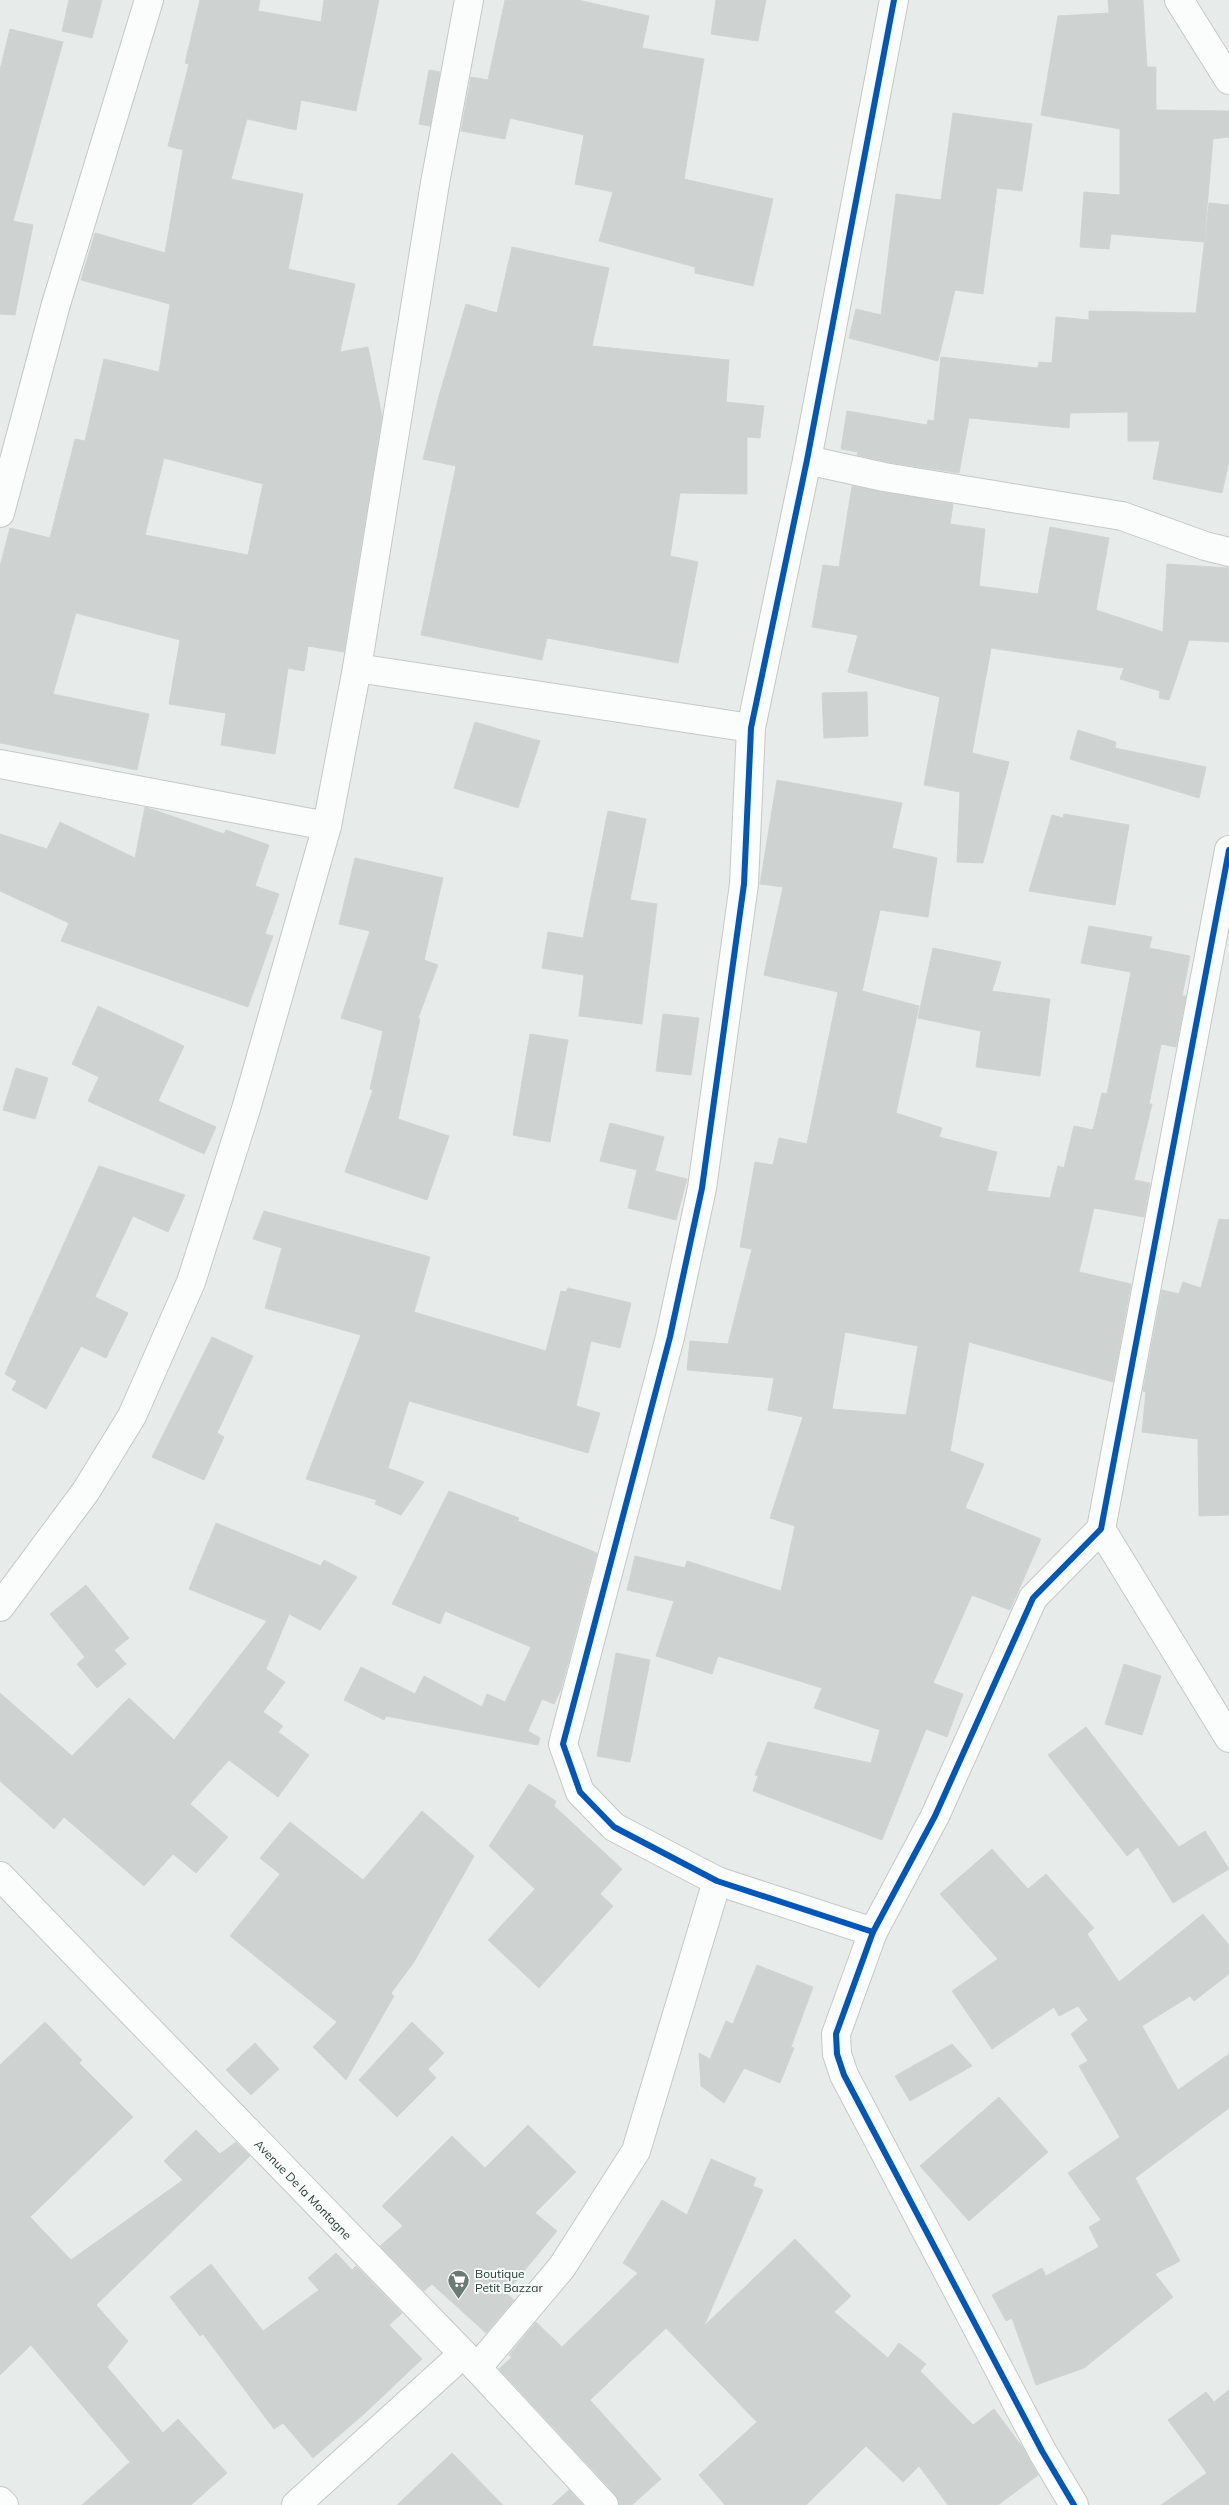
<svg xmlns="http://www.w3.org/2000/svg" width="1229" height="2505" font-family="Mulish,sans-serif">
  <style>
    .building { fill: #ced3d1; stroke: #d0d5d3; fill-rule: evenodd }
    .lines { fill: none; stroke-linecap: round; stroke-linejoin: round }
    .minor-casing { stroke: #c4c9c7; stroke-width: 30 }
    .minor { stroke: #fbfcfc; stroke-width: 28 }
    .cycleway-casing { stroke: #f6faf8; stroke-width: 9 }
    .cycleway { stroke: #0057b8; stroke-width: 6 }
    .labels { text-anchor: middle; dominant-baseline: central; stroke-width: 4; stroke-linejoin: round; paint-order: stroke }
    .street-label { font-size: 12px; fill: #263e38; stroke: #f6faf8 }
    .poi-label { font-size: 12px; fill: #263e38; stroke: #f6faf8; text-anchor: start }
  </style>
  <rect width="100%" height="100%" fill="#e7ecea"/>
  <g class="building">
    <polygon points="69,0 102,0 92,38 62,31"/>
    <path d="M200 0H260L258 11 321 22 324 0H379L356 111 301 100 296 130 247 119 231 179 303 194 288 269 355 284 340 352 368 347 382 417 344 652 308 646 304 671 288 668 275 754 221 745 226 713 169 704 180 640 76 613 53 694 149 714 137 770 0 743V566L10 528 50 538 75 439 85 441 104 359 159 372 170 304 81 280 95 233 165 253 183 150 168 146 189 64 185 63ZM164 458 263 484 248 555 145 535Z"/>
    <polygon points="505,0 578,0 649,16 642,48 704,59 684,179 773,199 753,286 695,273 695,267 599,241 613,192 575,184 584,135 510,118 505,139 461,131 471,77 488,80"/>
    <polygon points="716,0 766,0 758,41 711,34"/>
    <polygon points="1108,0 1143,0 1147,67 1156,67 1156,110 1229,111 1229,137 1213,139 1204,242 1111,234 1109,249 1080,247 1084,192 1120,195 1120,129 1041,115 1058,16 1109,13"/>
    <polygon points="10,29 63,42 13,221 33,225 15,315 0,314 0,70"/>
    <polygon points="429,70 440,72 430,126 419,124"/>
    <polygon points="953,113 1032,124 1022,191 997,188 983,294 955,290 938,361 849,338 856,309 881,315 896,194 941,200"/>
    <polygon points="1209,203 1229,205 1229,461 1222,493 1153,479 1160,441 1128,441 1128,412 1070,413 1069,428 969,418 959,473 887,462 857,455 858,452 841,449 847,411 927,425 928,420 934,421 941,357 1038,368 1039,362 1052,363 1056,317 1089,320 1089,311 1196,313"/>
    <polygon points="512,247 609,268 592,346 729,360 726,402 764,406 760,438 747,437 747,494 680,493 670,556 698,562 678,663 547,638 542,660 421,635 456,466 423,459 439,396 466,304 497,313"/>
    <polygon points="852,486 953,504 950,524 985,529 979,586 1038,594 1050,527 1109,538 1096,610 1163,632 1167,564 1229,568 1229,642 1189,640 1169,700 1159,698 1160,691 1120,679 1124,668 991,648 972,753 1009,762 983,863 957,862 960,792 924,785 940,697 848,672 858,635 812,627 823,565 839,567"/>
    <polygon points="867,692 868,736 824,738 822,693"/>
    <polygon points="475,722 540,741 518,808 454,788"/>
    <polygon points="1078,730 1116,742 1115,748 1206,767 1199,798 1070,759"/>
    <path d="M777 780 902 803 892 848 937 858 928 917 880 910 862 991 919 1006 896 1113 942 1128 939 1137 997 1152 987 1191 1050 1198 1058 1166 1064 1168 1074 1126 1093 1130 1102 1093 1107 1094 1131 972 1081 963 1089 926 1152 937 1149 948 1190 956 1182 996H1186L1176 1047 1161 1044 1149 1104H1152L1134 1180 1150 1183 1144 1217 1094 1208 1079 1272 1131 1284 1113 1382 969 1342 950 1451 984 1464 965 1508 1041 1539 1010 1610 972 1595 933 1683 963 1694 947 1737 926 1729 882 1840 753 1791 758 1776 755 1775 768 1742 871 1763 880 1730 814 1708 822 1688 718 1656 712 1674 656 1656 674 1601 627 1590 635 1556 685 1568 687 1561 781 1591 795 1526 770 1518 803 1417 768 1410 774 1378 687 1370 690 1341 728 1344 752 1249 740 1247 755 1162 773 1165 779 1138 807 1144 838 992 764 975 783 887 760 884ZM845 1332 918 1346 906 1415 832 1409Z"/>
    <polygon points="145,807 224,834 226,830 269,845 255,886 279,894 265,934 273,936 248,1007 61,941 69,923 0,891 0,834 47,849 60,822 135,858"/>
    <polygon points="608,811 646,819 630,900 657,904 642,1024 579,1016 584,975 542,968 548,932 583,938"/>
    <polygon points="1064,814 1129,825 1115,905 1029,891 1052,815 1063,818"/>
    <polygon points="355,858 443,878 424,960 438,965 418,1018 420,1019 398,1119 449,1136 427,1200 345,1172 373,1090 370,1089 383,1031 341,1018 370,931 339,924"/>
    <polygon points="933,948 1001,962 992,991 1050,999 1040,1076 976,1067 981,1031 918,1018"/>
    <polygon points="98,1006 184,1046 158,1101 216,1127 204,1154 88,1101 99,1077 72,1064"/>
    <polygon points="663,1014 699,1018 691,1075 656,1071"/>
    <polygon points="530,1034 568,1040 550,1142 513,1135"/>
    <polygon points="16,1068 48,1078 35,1119 3,1110"/>
    <polygon points="610,1123 664,1137 655,1171 687,1179 676,1220 628,1208 637,1170 600,1161"/>
    <polygon points="99,1166 185,1195 168,1232 133,1216 95,1297 128,1313 106,1358 81,1346 46,1409 12,1390 17,1381 5,1374"/>
    <polygon points="264,1211 430,1257 414,1312 546,1351 561,1291 566,1292 568,1288 631,1303 620,1348 591,1341 576,1406 600,1413 588,1453 409,1401 388,1468 424,1482 401,1515 375,1504 377,1500 306,1479 361,1335 265,1308 282,1248 253,1239"/>
    <polygon points="1219,1219 1229,1220 1229,1515 1199,1516 1198,1439 1142,1432 1146,1392 1143,1391 1162,1290 1179,1294 1183,1282 1201,1288"/>
    <polygon points="212,1337 253,1356 217,1433 224,1437 204,1480 152,1457"/>
    <polygon points="449,1491 519,1518 518,1521 597,1553 561,1689 554,1704 542,1699 528,1731 540,1738 538,1745 386,1716 384,1720 344,1700 361,1667 415,1694 424,1676 482,1707 487,1694 505,1702 531,1647 445,1611 440,1624 392,1604"/>
    <polygon points="216,1523 321,1566 324,1560 357,1577 320,1630 289,1614 266,1669 285,1682 263,1712 283,1726 278,1732 309,1755 278,1797 229,1760 190,1804 228,1837 196,1873 173,1854 144,1886 64,1817 54,1829 0,1781 0,1693 72,1756 129,1698 174,1740 267,1621 189,1589"/>
    <polygon points="86,1585 129,1638 114,1650 126,1664 97,1688 77,1664 85,1657 50,1614"/>
    <polygon points="616,1653 650,1660 630,1762 597,1756"/>
    <polygon points="1124,1664 1161,1676 1142,1735 1105,1724"/>
    <polygon points="1086,1727 1179,1847 1205,1831 1229,1869 1173,1903 1138,1847 1127,1856 1048,1755"/>
    <polygon points="529,1784 556,1801 554,1806 622,1869 600,1894 613,1906 539,1988 488,1940 535,1889 489,1846"/>
    <polygon points="422,1811 474,1856 414,1962 391,1993 394,1996 346,2080 313,2047 337,2022 230,1936 280,1874 260,1858 290,1822 363,1880"/>
    <polygon points="992,1849 1028,1889 1046,1874 1094,1928 1087,1934 1119,1982 1203,1914 1229,1945 1229,1974 1194,2001 1190,1996 1142,2026 1178,2090 1229,2054 1229,2108 1135,2178 1180,2261 1155,2274 1173,2297 1084,2368 1036,2385 1012,2318 1006,2321 992,2295 1042,2268 1046,2276 1099,2247 1089,2227 1101,2220 1068,2173 1120,2137 1079,2066 1088,2061 1071,2034 1088,2020 1078,2006 1059,2016 1054,2007 992,2049 952,1991 998,1959 940,1894"/>
    <polygon points="757,1965 813,1987 791,2047 794,2048 780,2083 744,2068 724,2103 701,2086 699,2053 710,2059 726,2021 733,2024"/>
    <polygon points="45,2022 82,2060 79,2063 133,2117 30,2217 71,2260 183,2180 164,2161 196,2130 220,2154 236,2142 250,2156 96,2305 128,2341 107,2367 163,2433 178,2419 227,2473 191,2505 82,2505 130,2462 31,2345 0,2375 0,2065"/>
    <polygon points="412,2022 444,2053 428,2069 436,2078 397,2117 359,2080"/>
    <polygon points="255,2043 279,2069 251,2095 226,2070"/>
    <polygon points="952,2044 972,2066 910,2101 895,2076"/>
    <polygon points="999,2097 1048,2152 969,2221 920,2166"/>
    <polygon points="528,2125 576,2172 535,2213 557,2231 506,2293 514,2300 486,2333 432,2284 424,2291 380,2246 403,2226 382,2206 452,2136 485,2168"/>
    <polygon points="711,2159 756,2178 753,2186 763,2190 704,2326 795,2239 851,2296 834,2312 888,2358 899,2343 926,2364 920,2371 973,2425 994,2409 1023,2448 1038,2475 998,2505 948,2505 919,2466 903,2482 866,2446 806,2505 725,2505 699,2475 757,2422 666,2328 590,2400 661,2479 632,2505 619,2505 615,2494 499,2369 512,2357 509,2355 536,2322 562,2347 638,2273 623,2263 662,2200 687,2215"/>
    <polygon points="336,2253 352,2270 356,2266 402,2313 389,2325 422,2359 365,2413 313,2458 283,2423 274,2429 203,2334 200,2336 170,2297 211,2264 263,2331 319,2290 308,2278"/>
    <polygon points="1229,2390 1229,2505 1161,2505 1207,2473 1168,2420 1206,2392 1214,2402"/>
    <polygon points="452,2453 503,2505 397,2505"/>
    <polygon points="569,2490 583,2505 552,2505"/>
  </g>
  <g class="lines">
    <defs>
      <g id="minor">
        <polyline points="1179,0 1229,80"/>
        <polyline points="807,460 884,477 1122,516 1205,546 1229,552"/>
        <polyline points="0,513 56,304 149,0"/>
        <polyline points="357,668 751,728"/>
        <polyline points="0,764 327,826"/>
        <polyline points="1101,1529 1229,1738"/>
        <polyline points="0,1607 86,1491 132,1416 191,1282 246,1109 327,826 357,668 435,183 469,0"/>
        <path id="s1" d="M0 1876 477 2368 604 2505"/>
        <polyline points="873,1932 717,1881 614,1827 580,1792 563,1744 670,1337 702,1188 744,884 751,728 807,460 894,0"/>
        <polyline points="477,2368 562,2267 636,2151 717,1881"/>
        <polyline points="0,2501 4,2505"/>
        <polyline points="296,2505 463,2354"/>
        <polyline points="1074,2505 1042,2451 844,2075 837,2054 836,2034 873,1932 935,1816 1033,1598 1101,1529 1229,850"/>
      </g>
    </defs>
    <use href="#minor" class="minor-casing"/>
    <use href="#minor" class="minor"/>
    <defs>
      <g id="cycleway">
        <polyline points="873,1932 717,1881 614,1827 580,1792 563,1744 670,1337 702,1188 744,884 751,728 807,460 894,0"/>
        <polyline points="1074,2505 1042,2451 844,2075 837,2054 836,2034 873,1932 935,1816 1033,1598 1101,1529 1229,850"/>
      </g>
    </defs>
    <use href="#cycleway" class="cycleway-casing"/>
    <use href="#cycleway" class="cycleway"/>
  </g>
  <defs>
    <symbol id="supermarket-pin" viewBox="-11 -11 22 30"><path d="M0 17L-7.5 6A9.5 9.5 0 1 1 7.5 6Z" fill="#6a7b76" stroke="#f6faf8"/><path d="M-6-5.5h2.5l.6 2H6L4.5 2H-2.5L-4.4-4H-6ZM-1.5 3.2a1.3 1.3 0 1 0 .1 0ZM3 3.2a1.3 1.3 0 1 0 .1 0Z" fill="#fff"/></symbol>
  </defs>
  <g fill-rule="evenodd">
    <use href="#supermarket-pin" x="446" y="2268" width="25" height="34"/>
  </g>
  <g class="labels">
    <g class="street-label">
      <text stroke="none"><textPath href="#s1" startOffset="436">Avenue De la Montagne</textPath></text>
    </g>
    <g class="poi-label">
      <text x="475" y="2273">Boutique<tspan x="475" dy="14">Petit Bazzar</tspan></text>
    </g>
  </g>
</svg>
